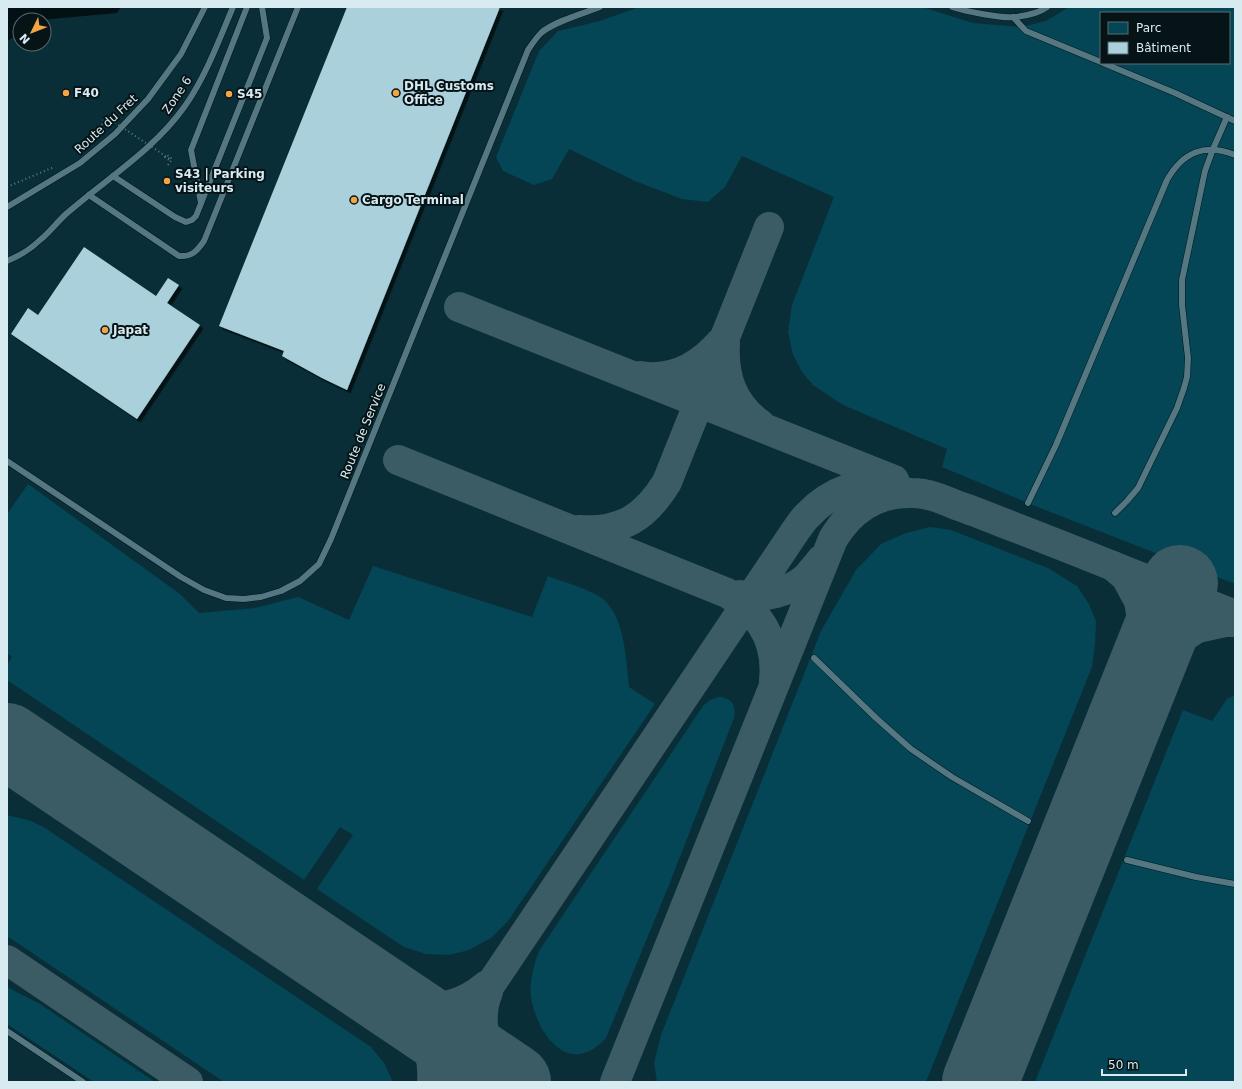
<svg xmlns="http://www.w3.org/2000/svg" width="1242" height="1089" font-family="'DejaVu Sans',sans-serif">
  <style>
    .green { fill: #044655; fill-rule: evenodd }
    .water { fill: #031115 }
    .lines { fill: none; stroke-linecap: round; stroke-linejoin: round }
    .taxiway { stroke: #3c5c65; stroke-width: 30 }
    .runway { stroke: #3c5c65; stroke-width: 76 }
    .building { fill: #aad0db; filter: url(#shadow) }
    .lane-casing { stroke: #00151c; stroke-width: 7 }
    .path { stroke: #5d7a82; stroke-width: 2; stroke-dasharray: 1 3; stroke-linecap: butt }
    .lane { stroke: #547781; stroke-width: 6 }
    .path-bridge { stroke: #5d7a82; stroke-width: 2; stroke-dasharray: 1 3; stroke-linecap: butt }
    .poi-dot { fill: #f3a443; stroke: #061418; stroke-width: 1.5 }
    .labels { text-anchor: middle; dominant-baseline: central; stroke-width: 4; stroke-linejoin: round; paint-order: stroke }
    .poi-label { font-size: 12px; font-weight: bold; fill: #d8ebf1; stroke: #061418; text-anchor: start }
    .street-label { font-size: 12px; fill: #d8ebf1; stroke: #061418 }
  </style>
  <defs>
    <filter id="shadow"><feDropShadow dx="3.5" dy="3.5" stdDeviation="0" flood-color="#0009"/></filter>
  </defs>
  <rect width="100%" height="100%" fill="#092e37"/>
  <g class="green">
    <path d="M639 7H922L973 23 1021 27 1046 21 1069 7H1235V584L1035 506 942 467 947 449 843 405 813 385 802 372 793 355 788 332 792 305 834 197 742 156 725 187 708 202 682 199 635 181 569 149 552 179 534 185 503 171 496 157 539 51 558 31 600 21ZM1101 13H1229V63H1101Z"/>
    <path d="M28 484 180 594 199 613 255 608 298 597 349 620 373 566 532 617 548 576C564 582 582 587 597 595 625 610 626 659 629 687L655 704 508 921 491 938 469 950 449 955 426 954 404 947 317 889 353 835 340 827 304 880 7 680V665L12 657 8 654 7 655V514Z"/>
    <polygon points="930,527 951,530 1048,568 1077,586 1089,604 1096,621 1095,644 1092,667 926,1082 657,1082 654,1063 661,1035 821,631 856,570 881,544 906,533"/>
    <polygon points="1235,695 1235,1082 1035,1082 1183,710 1212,721 1227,699"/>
    <path d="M718 697C732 697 736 706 734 718L669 885 606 1038C571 1076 541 1040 532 1003 528 986 533 967 539 951L703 706 710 700Z"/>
    <polygon points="7,815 31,821 45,828 371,1047 384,1063 393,1082 224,1082 7,936"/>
    <polygon points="7,987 40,1004 155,1082 94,1082 7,1024"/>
  </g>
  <polygon class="water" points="7,7 121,7 117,13 40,20 20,20 20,33 7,41"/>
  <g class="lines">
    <g class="taxiway">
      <polyline points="459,307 894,480"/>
      <path d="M725 343C723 376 732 404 760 424"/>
      <path d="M640 376C674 382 700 366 721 342"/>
      <path d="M398 460 727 593C760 612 778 641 774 680"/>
      <path d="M579 530C621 533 646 517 667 482L769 227"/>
      <polyline points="1113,566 1126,577 1139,601 1144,631 1141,676 1133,699"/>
      <path d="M740 595C762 598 790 593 807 577 812 571 817 565 821 560"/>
      <polyline points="1140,687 1144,678 1170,646 1197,628 1225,622 1235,622"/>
      <polyline points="7,755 26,757 36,761"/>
      <polyline points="7,960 188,1082"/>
      <path d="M488 992C479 1013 482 1039 493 1059 498 1068 507 1075 514 1082"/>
      <path d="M383 995C421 1012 454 1013 487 985"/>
      <path d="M391 1000C417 1023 435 1045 432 1082"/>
      <path d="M436 1082 454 1042 462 1027 796 530C800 525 803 519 808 515 830 491 864 479 896 484"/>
      <path d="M615 1082 833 539C851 509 877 492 912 493 928 493 942 499 956 505 971 510 986 516 1001 522 1080 552 1157 584 1235 615"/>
    </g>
    <g class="runway">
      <polyline points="7,741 513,1082"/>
      <polyline points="980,1082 1180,583"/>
    </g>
  </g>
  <g class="building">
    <polygon points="347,7 500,7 347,390 322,378 282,356 284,351 219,326"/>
    <polygon points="84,247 156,296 168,278 179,285 167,303 200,325 137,419 11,334 28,308 38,315"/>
  </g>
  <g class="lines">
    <defs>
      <g id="lane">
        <path d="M952 7C964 11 1003 19 1015 17 1025 16 1039 13 1047 7"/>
        <polyline points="1013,17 1026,31 1101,62"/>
        <polyline points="1103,63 1175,93 1235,121"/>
        <polyline points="113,176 175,217 186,222 192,220 196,216 267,38 262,7"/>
        <path d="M89 195 179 256C192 257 197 251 204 241L298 7"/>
        <polyline points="201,203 191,150 247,7"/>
        <polyline points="7,207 80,163 115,134 148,99 181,54 205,7"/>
        <path d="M7 261C19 256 31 249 40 240 50 232 57 222 66 214 106 179 154 150 185 106 206 76 219 40 233 7"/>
        <path d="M7 461 181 577 204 590 226 598 244 599 261 597 281 591 300 581 319 564 331 539 528 50C532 44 536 38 541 33 553 22 584 13 600 7"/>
        <path d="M1028 503 1056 445 1167 180C1183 152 1204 143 1235 155"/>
        <polyline points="1115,513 1127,501 1138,488 1177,408 1184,388 1187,377 1188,358 1182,305 1182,280 1205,171 1213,149 1227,117"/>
        <polyline points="814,658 876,718 911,749 952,777 1028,821"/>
        <polyline points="1127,860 1196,877 1235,884"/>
        <polyline points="7,1031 83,1082"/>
      </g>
    </defs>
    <use href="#lane" class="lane-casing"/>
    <g class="path">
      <path d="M98 136C102 130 101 123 105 118L109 120 110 118 106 115 105 116"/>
      <polyline points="168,165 172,159 167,155 165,157 169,160 170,159"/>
      <polyline points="7,187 54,167"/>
    </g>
    <use href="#lane" class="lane"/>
    <polyline class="path-bridge" points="105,116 170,159"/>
  </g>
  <g class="poi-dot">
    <circle cx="66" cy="93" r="4"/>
    <circle cx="396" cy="93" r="4"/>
    <circle cx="229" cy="94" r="4"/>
    <circle cx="167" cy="181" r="4"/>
    <circle cx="354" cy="200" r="4"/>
    <circle cx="105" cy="330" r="4"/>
  </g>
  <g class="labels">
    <g class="poi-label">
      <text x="404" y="86">DHL Customs<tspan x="404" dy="14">Office</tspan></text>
      <text x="74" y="93">F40</text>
      <text x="237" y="94">S45</text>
      <text x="175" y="174">S43 | Parking<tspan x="175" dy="14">visiteurs</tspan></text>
      <text x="362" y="200">Cargo Terminal</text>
      <text x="113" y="330">Japat</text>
    </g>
    <g class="street-label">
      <text transform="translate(177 95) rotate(-56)">Zone 6</text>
      <text transform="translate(106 124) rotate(-43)">Route du Fret</text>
      <text transform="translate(363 431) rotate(-68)">Route de Service</text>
    </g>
  </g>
  <rect width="1242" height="1089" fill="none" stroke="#d8ebf1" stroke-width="16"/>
  <rect x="1100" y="12" width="130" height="52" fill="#061418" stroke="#5a6a6f"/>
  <rect x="1108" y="22" width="20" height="12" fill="#044655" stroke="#5a6a6f"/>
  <text x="1136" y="32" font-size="12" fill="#d8ebf1">Parc</text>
  <rect x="1108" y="42" width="20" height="12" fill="#aad0db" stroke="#5a6a6f"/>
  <text x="1136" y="52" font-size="12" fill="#d8ebf1">Bâtiment</text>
  <g transform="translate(32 32) rotate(227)"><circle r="19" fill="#061418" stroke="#5a6a6f"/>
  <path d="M0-3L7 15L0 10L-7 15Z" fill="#f3a443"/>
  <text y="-6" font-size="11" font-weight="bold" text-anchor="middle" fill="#d8ebf1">N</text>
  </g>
  <path d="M1102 1069v6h84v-6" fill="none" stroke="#d8ebf1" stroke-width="2"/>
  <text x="1108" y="1069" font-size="12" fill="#d8ebf1" stroke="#061418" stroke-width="3" paint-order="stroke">50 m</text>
</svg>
